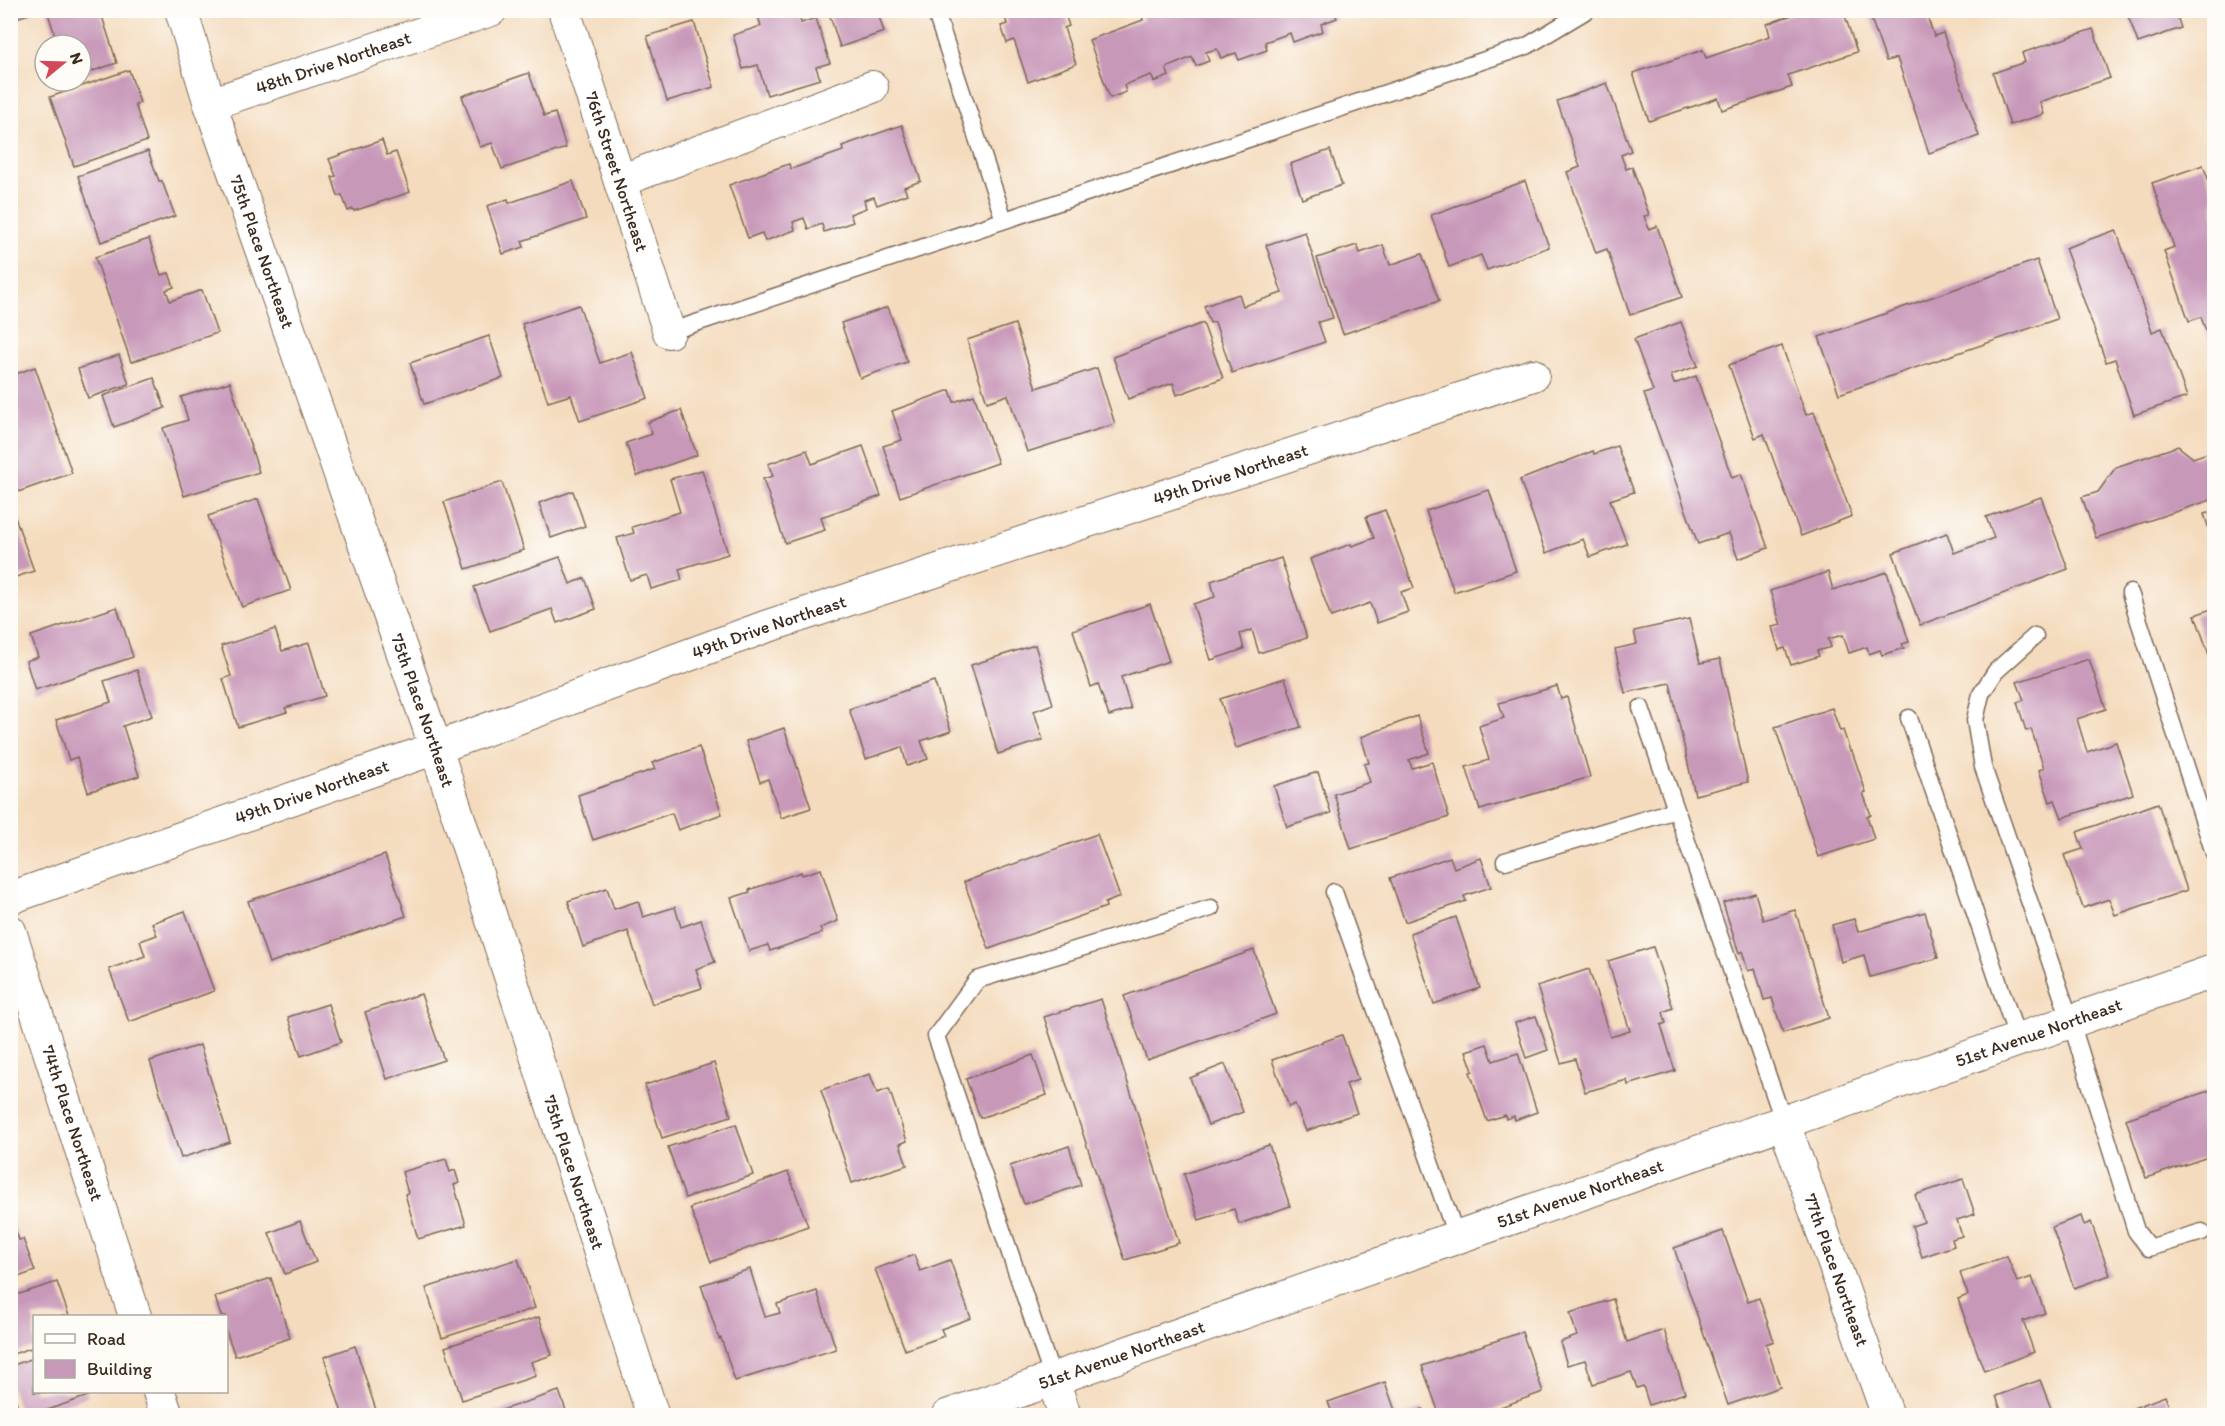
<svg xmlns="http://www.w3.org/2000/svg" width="2225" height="1426" font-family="Itim,sans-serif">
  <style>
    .building { fill: #c898b9 }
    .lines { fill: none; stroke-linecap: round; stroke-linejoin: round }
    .lane-casing { stroke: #7c6856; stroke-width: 19 }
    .street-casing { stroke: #7c6856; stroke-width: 34 }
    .secondary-casing { stroke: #7c6856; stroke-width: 35 }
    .lane { stroke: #fff; stroke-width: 16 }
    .street { stroke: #fff; stroke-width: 32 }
    .secondary { stroke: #fff; stroke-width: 33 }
    .labels { text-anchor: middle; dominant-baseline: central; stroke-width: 4.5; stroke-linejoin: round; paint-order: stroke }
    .street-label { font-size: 18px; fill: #3b2a1e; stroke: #fdfcf7 }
  </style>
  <rect width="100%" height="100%" fill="#fdfcf7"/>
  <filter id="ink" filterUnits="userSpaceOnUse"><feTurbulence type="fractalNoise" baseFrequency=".0167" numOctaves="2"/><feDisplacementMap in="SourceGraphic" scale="12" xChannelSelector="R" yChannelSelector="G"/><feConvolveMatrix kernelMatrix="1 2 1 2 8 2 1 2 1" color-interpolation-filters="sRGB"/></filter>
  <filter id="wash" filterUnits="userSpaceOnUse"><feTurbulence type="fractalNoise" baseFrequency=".008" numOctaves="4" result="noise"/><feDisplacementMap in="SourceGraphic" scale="24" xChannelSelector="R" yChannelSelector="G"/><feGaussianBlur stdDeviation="1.35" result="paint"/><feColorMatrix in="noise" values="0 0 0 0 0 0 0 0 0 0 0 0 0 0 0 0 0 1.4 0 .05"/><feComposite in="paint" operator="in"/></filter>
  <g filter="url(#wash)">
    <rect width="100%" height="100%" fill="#f4dbbe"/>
    <g id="blocks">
      <g class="building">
        <polygon points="10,10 32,10 32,13 10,20"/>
        <polygon points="47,10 100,10 117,63 81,75 81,45 58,45"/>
        <polygon points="756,10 787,10 788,17 799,14 801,23 816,18 830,63 816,67 820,79 767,95 758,65 743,69 733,35 761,26"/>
        <polygon points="828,10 877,10 884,32 840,47"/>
        <polygon points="1003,10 1064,10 1069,26 1064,28 1076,64 1028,82 1014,40 1007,43 1001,26 1007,24"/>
        <polygon points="1143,10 1334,10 1337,18 1321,24 1323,31 1293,42 1290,33 1265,42 1267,50 1239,60 1236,53 1221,58 1217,49 1206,52 1209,61 1196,66 1192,57 1166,68 1169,76 1154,82 1151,75 1124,85 1126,92 1110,98 1089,40 1143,20 1141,11"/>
        <polygon points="1806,10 1843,10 1857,52 1788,75 1792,87 1722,110 1718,98 1649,121 1633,73 1703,50 1706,58 1770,36 1767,24"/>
        <polygon points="1868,10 1925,10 1934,36 1943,33 1979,136 1929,153 1897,58 1886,61"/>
        <polygon points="2126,10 2175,10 2181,28 2138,43"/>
        <polygon points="694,22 714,87 667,101 647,36"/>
        <polygon points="2093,29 2110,78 2040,102 2044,114 2010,125 1993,73 2025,62 2022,53"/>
        <polygon points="129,70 140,103 135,104 147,141 74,166 50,97"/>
        <polygon points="529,73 544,116 555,113 566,148 502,169 492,143 480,147 462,96"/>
        <polygon points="1607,83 1631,151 1621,155 1626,169 1632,167 1649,215 1644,216 1649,229 1657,226 1682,297 1630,315 1607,249 1596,253 1567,172 1580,167 1557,101"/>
        <polygon points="902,125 921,181 904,187 907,194 877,205 874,197 864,200 866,208 850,214 853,222 824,232 822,224 808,229 804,218 793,222 795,230 765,241 762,233 748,238 729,185 789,164 791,169 843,151 842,146"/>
        <polygon points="382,140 387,155 396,152 410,192 354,211 353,209 348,211 342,195 338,196 332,177 336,176 329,159"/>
        <polygon points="1330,150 1342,185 1302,199 1290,164"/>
        <polygon points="148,151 159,181 162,181 175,216 101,242 78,176"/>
        <polygon points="2203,165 2214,195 2214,354 2201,317 2189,321 2164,251 2174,247 2152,183"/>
        <polygon points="573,181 586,219 522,241 524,247 503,254 487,206 508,199 509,203"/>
        <polygon points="1525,181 1549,247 1487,270 1481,255 1449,267 1431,215"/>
        <polygon points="2116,230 2152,332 2162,328 2187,397 2134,415 2115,359 2106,362 2065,248"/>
        <polygon points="1305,232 1333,318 1318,322 1325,342 1232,373 1215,322 1210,323 1204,306 1239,294 1243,306 1282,293 1266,245"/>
        <polygon points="149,239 161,275 169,273 174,287 166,290 170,301 202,290 217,333 131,362 95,257"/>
        <polygon points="1357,245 1360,253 1383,245 1390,265 1422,254 1439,301 1343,334 1317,258"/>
        <polygon points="2037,260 2057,319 1839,394 1819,337"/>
        <polygon points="579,305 600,363 632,352 648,398 580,421 571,395 548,402 522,324"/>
        <polygon points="888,307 907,362 860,378 841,323"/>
        <polygon points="1681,322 1698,366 1671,375 1674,384 1696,376 1732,478 1741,474 1768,548 1738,559 1729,533 1698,544 1644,394 1653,391 1634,339"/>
        <polygon points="1203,323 1223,378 1177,395 1173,383 1128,399 1113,357"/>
        <polygon points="1015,324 1036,388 1097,368 1115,424 1027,452 1008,395 987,402 967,340"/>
        <polygon points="489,336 503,378 424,404 410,363"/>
        <polygon points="1782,346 1806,415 1814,412 1852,516 1801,536 1764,434 1755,438 1729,365"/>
        <polygon points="119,355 129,384 88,398 78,369"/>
        <polygon points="35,367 72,473 18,492 10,471 10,376"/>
        <polygon points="154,378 165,408 114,427 103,396"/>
        <polygon points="230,382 259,472 184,496 163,428 188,420 181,397"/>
        <polygon points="950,390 954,402 974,395 998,463 900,497 883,446 902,440 892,411"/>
        <polygon points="681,410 697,455 637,476 626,443 652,434 648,422"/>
        <polygon points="863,446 881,496 821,517 825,530 785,543 763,479 773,476 768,464 807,450 812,464"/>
        <polygon points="1617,446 1634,492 1610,500 1627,544 1590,557 1583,539 1546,553 1520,480 1593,451 1594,454"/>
        <polygon points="2178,446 2193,458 2213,451 2214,499 2096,538 2082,497 2098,492 2116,467"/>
        <polygon points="702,470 728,554 679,569 682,580 651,589 647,575 630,580 617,538 634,533 632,527 680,512 670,479"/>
        <polygon points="502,482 524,550 466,569 444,502"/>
        <polygon points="1489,490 1516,571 1454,592 1426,511"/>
        <polygon points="573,491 585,526 551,538 539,503"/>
        <polygon points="2041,497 2068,569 1920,625 1893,553 1947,533 1954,553 1994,538 1986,517"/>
        <polygon points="258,499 291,590 242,607 208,516"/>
        <polygon points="1385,510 1414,588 1401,592 1408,612 1377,623 1370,603 1331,617 1310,559 1351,544 1352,546 1374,538 1366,517"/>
        <polygon points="2214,511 2214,544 2204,514"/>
        <polygon points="15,517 34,571 10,579 10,518"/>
        <polygon points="560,557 570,584 585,578 596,609 557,623 552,609 490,631 474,587"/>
        <polygon points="1281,558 1307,638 1259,653 1252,630 1240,634 1244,649 1211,660 1193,604 1215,597 1211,581"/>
        <polygon points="1828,572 1833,590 1887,572 1909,642 1902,644 1904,648 1882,655 1880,650 1869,654 1867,647 1849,653 1843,635 1828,639 1831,647 1817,651 1819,656 1791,665 1785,648 1779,650 1772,627 1781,625 1770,591"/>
        <polygon points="1150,604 1169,661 1121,677 1131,709 1109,716 1098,684 1091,687 1073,630"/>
        <polygon points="117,607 133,657 35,690 26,661 38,657 31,636"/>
        <polygon points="2214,608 2214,669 2195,615"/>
        <polygon points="1689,619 1700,663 1720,659 1748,782 1695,795 1670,683 1625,693 1615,649 1637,644 1634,631"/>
        <polygon points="275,629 282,651 309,643 325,696 285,708 287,712 238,727 223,679 231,676 221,646"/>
        <polygon points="1035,645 1053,704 1034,711 1043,740 998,754 971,665"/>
        <polygon points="2089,659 2106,709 2077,719 2087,752 2116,742 2133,794 2062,818 2055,800 2050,802 2039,770 2044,768 2031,729 2026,731 2017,702 2024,700 2017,682"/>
        <polygon points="137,670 152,716 123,726 139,776 88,792 77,757 69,760 56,720 111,702 104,681"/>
        <polygon points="1285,678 1301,727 1236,748 1220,699"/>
        <polygon points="934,681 951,731 921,741 928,759 907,766 902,747 866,759 849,709"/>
        <polygon points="1557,686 1561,699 1567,697 1590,777 1480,810 1466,767 1489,760 1479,726 1504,718 1499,703"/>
        <polygon points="1832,708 1840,731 1843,730 1850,751 1852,751 1866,792 1863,793 1871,815 1867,816 1874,839 1818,857 1775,727"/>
        <polygon points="1417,716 1429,753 1409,760 1412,768 1432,762 1449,817 1351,849 1334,794 1370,782 1364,764 1369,763 1361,737"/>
        <polygon points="784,728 811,808 781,818 768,779 760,782 746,741"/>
        <polygon points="699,747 722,814 678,830 672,813 593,840 578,795 655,769 652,763"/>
        <polygon points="1318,772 1331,813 1287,827 1274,786"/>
        <polygon points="2158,803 2187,890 2115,915 2109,899 2083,908 2064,855 2083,849 2077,832"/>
        <polygon points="1097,834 1120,897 1105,903 1106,907 989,949 964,882"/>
        <polygon points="385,855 406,916 269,963 248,901"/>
        <polygon points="1450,857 1454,868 1481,858 1491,887 1464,896 1466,901 1405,922 1390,878"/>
        <polygon points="821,869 838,921 820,928 822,933 770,951 768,945 749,951 731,898 750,892 749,890 801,872 802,875"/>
        <polygon points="607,888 614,909 638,901 643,917 675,907 681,927 701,920 715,962 696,969 702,988 652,1004 628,931 583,947 568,901"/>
        <polygon points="1755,893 1763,920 1795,910 1829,1018 1783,1033 1772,998 1764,1000 1755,968 1748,971 1742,951 1739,953 1723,903"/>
        <polygon points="185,911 214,991 129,1022 109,969 145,956 140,941 157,935 152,923"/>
        <polygon points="1925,912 1938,958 1870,977 1864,955 1841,962 1832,925 1854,919 1858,932"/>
        <polygon points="1456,917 1480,988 1434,1004 1410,933"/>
        <polygon points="1653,947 1673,1008 1663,1012 1666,1023 1661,1025 1675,1071 1628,1085 1627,1080 1585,1092 1575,1059 1561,1063 1537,986 1589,969 1610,1037 1630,1031 1608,961"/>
        <polygon points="1254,950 1276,1014 1147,1060 1124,996"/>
        <polygon points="421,994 444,1060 387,1079 365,1012"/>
        <polygon points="1101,999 1179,1243 1125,1260 1044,1017"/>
        <polygon points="328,1004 341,1042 301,1056 288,1017"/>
        <polygon points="1536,1016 1548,1050 1526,1058 1515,1023"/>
        <polygon points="1342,1035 1358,1080 1346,1084 1357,1113 1306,1131 1295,1104 1289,1107 1272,1060"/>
        <polygon points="1487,1044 1493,1061 1518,1053 1537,1112 1515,1120 1514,1116 1506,1119 1505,1115 1487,1121 1470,1072 1473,1071 1466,1051"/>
        <polygon points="200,1045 230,1142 181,1158 150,1061"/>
        <polygon points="1033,1055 1047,1095 980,1118 966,1079"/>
        <polygon points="714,1063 731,1116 662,1138 645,1085"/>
        <polygon points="1225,1064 1243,1112 1208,1125 1190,1078"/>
        <polygon points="870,1074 877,1093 889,1089 907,1141 900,1144 907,1165 852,1183 821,1090"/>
        <polygon points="2214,1089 2214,1155 2146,1178 2126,1119"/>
        <polygon points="736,1124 753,1175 685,1198 668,1147"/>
        <polygon points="1269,1145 1290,1206 1239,1224 1234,1209 1199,1220 1184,1174"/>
        <polygon points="1069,1146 1081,1185 1024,1204 1010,1166"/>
        <polygon points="446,1159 450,1172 455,1170 459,1183 454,1185 466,1225 418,1239 405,1194 408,1193 402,1172"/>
        <polygon points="788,1172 808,1226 711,1262 690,1208"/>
        <polygon points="1963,1179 1975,1214 1957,1220 1962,1236 1952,1239 1954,1246 1922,1257 1912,1226 1924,1222 1915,1195"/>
        <polygon points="2081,1216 2084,1225 2091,1222 2110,1275 2074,1288 2052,1227"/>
        <polygon points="11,1218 19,1240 23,1239 35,1271 10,1280"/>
        <polygon points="300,1221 316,1262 285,1274 269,1233"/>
        <polygon points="1723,1231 1748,1302 1759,1298 1774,1341 1766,1344 1780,1387 1728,1405 1674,1248"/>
        <polygon points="914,1255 920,1271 950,1260 971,1318 941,1329 944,1336 905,1350 875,1269"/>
        <polygon points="2007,1256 2017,1282 2032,1277 2045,1313 2023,1321 2034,1352 1984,1371 1958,1299 1968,1295 1960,1273"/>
        <polygon points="518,1259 535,1308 442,1338 426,1288"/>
        <polygon points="750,1269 765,1317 780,1313 777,1304 817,1291 836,1349 735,1381 721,1338 719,1339 701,1285"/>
        <polygon points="271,1278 290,1338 235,1356 226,1331 226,1316 221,1316 215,1297"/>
        <polygon points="57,1282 69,1316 34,1316 34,1347 10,1355 10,1297"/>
        <polygon points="1613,1299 1627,1342 1664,1330 1685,1393 1649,1405 1643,1386 1637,1388 1631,1372 1593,1384 1585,1360 1567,1365 1560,1342 1577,1336 1570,1313"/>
        <polygon points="539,1317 552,1355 531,1362 536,1376 462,1400 445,1347"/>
        <polygon points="1522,1332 1543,1392 1475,1416 1440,1416 1422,1366"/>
        <polygon points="355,1346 378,1416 335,1416 342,1413 324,1357"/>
        <polygon points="34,1358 34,1392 86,1392 88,1396 30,1416 21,1416 10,1384 10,1366"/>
        <polygon points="2040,1380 2054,1416 2003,1416 1996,1396"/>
        <polygon points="1385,1382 1397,1416 1333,1416 1328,1402"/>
        <polygon points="559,1391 568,1416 487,1416 487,1415"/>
        <polygon points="2165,1396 2173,1416 2115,1416 2115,1415"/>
        <polygon points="1423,1409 1425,1416 1405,1416 1405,1415"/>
      </g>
    </g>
  </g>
  <g filter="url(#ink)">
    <use href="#blocks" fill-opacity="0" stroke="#7c6856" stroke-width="1.5"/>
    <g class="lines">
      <defs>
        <g id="lane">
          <polyline points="935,10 1004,220"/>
          <polyline points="669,332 1527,46 1587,10"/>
          <polyline points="2130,593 2214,853"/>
          <polyline points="2035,636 1996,671 1981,694 1975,720 1983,767 2071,1022 2136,1231 2149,1248 2202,1232"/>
          <polyline points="1641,708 1784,1123"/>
          <polyline points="1909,718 2018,1040"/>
          <polyline points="1505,861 1676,810"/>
          <polyline points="1334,892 1457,1238"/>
          <polyline points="1053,1379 936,1036 977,980 1211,908"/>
        </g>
        <g id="street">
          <path id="s1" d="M181 10 210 104 436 748 653 1416"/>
          <path id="s2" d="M564 10 669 332"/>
          <path id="s3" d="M210 104 491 10"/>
          <polyline points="620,181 872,87"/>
          <path id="s4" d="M10 898 436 748 765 627 1533 375"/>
          <path id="s5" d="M10 931 135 1316"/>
          <path id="s6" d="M1784 1123 1888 1416"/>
          <polyline points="1053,1379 1065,1416"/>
          <polyline points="159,1392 167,1416"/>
        </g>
        <g id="secondary">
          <path id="s7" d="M948 1416 2214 971"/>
        </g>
      </defs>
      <use href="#lane" class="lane-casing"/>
      <use href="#street" class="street-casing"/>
      <use href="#secondary" class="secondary-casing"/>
      <use href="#lane" class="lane"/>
      <use href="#street" class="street"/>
      <use href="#secondary" class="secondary"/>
    </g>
  </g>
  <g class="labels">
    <g class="street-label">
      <text stroke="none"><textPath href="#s3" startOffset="130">48th Drive Northeast</textPath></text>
      <text stroke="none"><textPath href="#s2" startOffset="170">76th Street Northeast</textPath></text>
      <text stroke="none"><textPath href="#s1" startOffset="255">75th Place Northeast</textPath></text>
      <text stroke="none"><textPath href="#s4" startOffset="1292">49th Drive Northeast</textPath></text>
      <text stroke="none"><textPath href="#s4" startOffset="806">49th Drive Northeast</textPath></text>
      <text stroke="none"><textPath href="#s1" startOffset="741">75th Place Northeast</textPath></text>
      <text stroke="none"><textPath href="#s4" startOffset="320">49th Drive Northeast</textPath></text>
      <text stroke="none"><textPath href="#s7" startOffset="1156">51st Avenue Northeast</textPath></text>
      <text stroke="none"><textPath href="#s5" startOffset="202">74th Place Northeast</textPath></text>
      <text stroke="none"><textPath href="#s1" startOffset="1227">75th Place Northeast</textPath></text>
      <text stroke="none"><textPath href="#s7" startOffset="670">51st Avenue Northeast</textPath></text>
      <text stroke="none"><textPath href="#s6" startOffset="156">77th Place Northeast</textPath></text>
      <text stroke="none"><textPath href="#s7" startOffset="184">51st Avenue Northeast</textPath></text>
    </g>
  </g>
  <rect width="2225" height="1426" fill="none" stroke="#fdfcf7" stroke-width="36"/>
  <rect x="33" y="1315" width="195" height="78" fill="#fdfcf7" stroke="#afa8a0" stroke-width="1.5"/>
  <rect x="45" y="1334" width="30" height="9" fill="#ffffff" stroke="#afa8a0" stroke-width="1.5"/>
  <text x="87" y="1345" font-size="18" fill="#3b2a1e">Road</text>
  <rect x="45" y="1360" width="30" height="18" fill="#c898b9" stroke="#afa8a0" stroke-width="1.5"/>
  <text x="87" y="1375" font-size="18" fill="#3b2a1e">Building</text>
  <g transform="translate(63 63) rotate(71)"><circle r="28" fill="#fdfcf7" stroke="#afa8a0" stroke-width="1.5"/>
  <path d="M0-4.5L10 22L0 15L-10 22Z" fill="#d1495b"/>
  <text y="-9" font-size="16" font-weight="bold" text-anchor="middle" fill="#3b2a1e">N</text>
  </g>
</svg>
